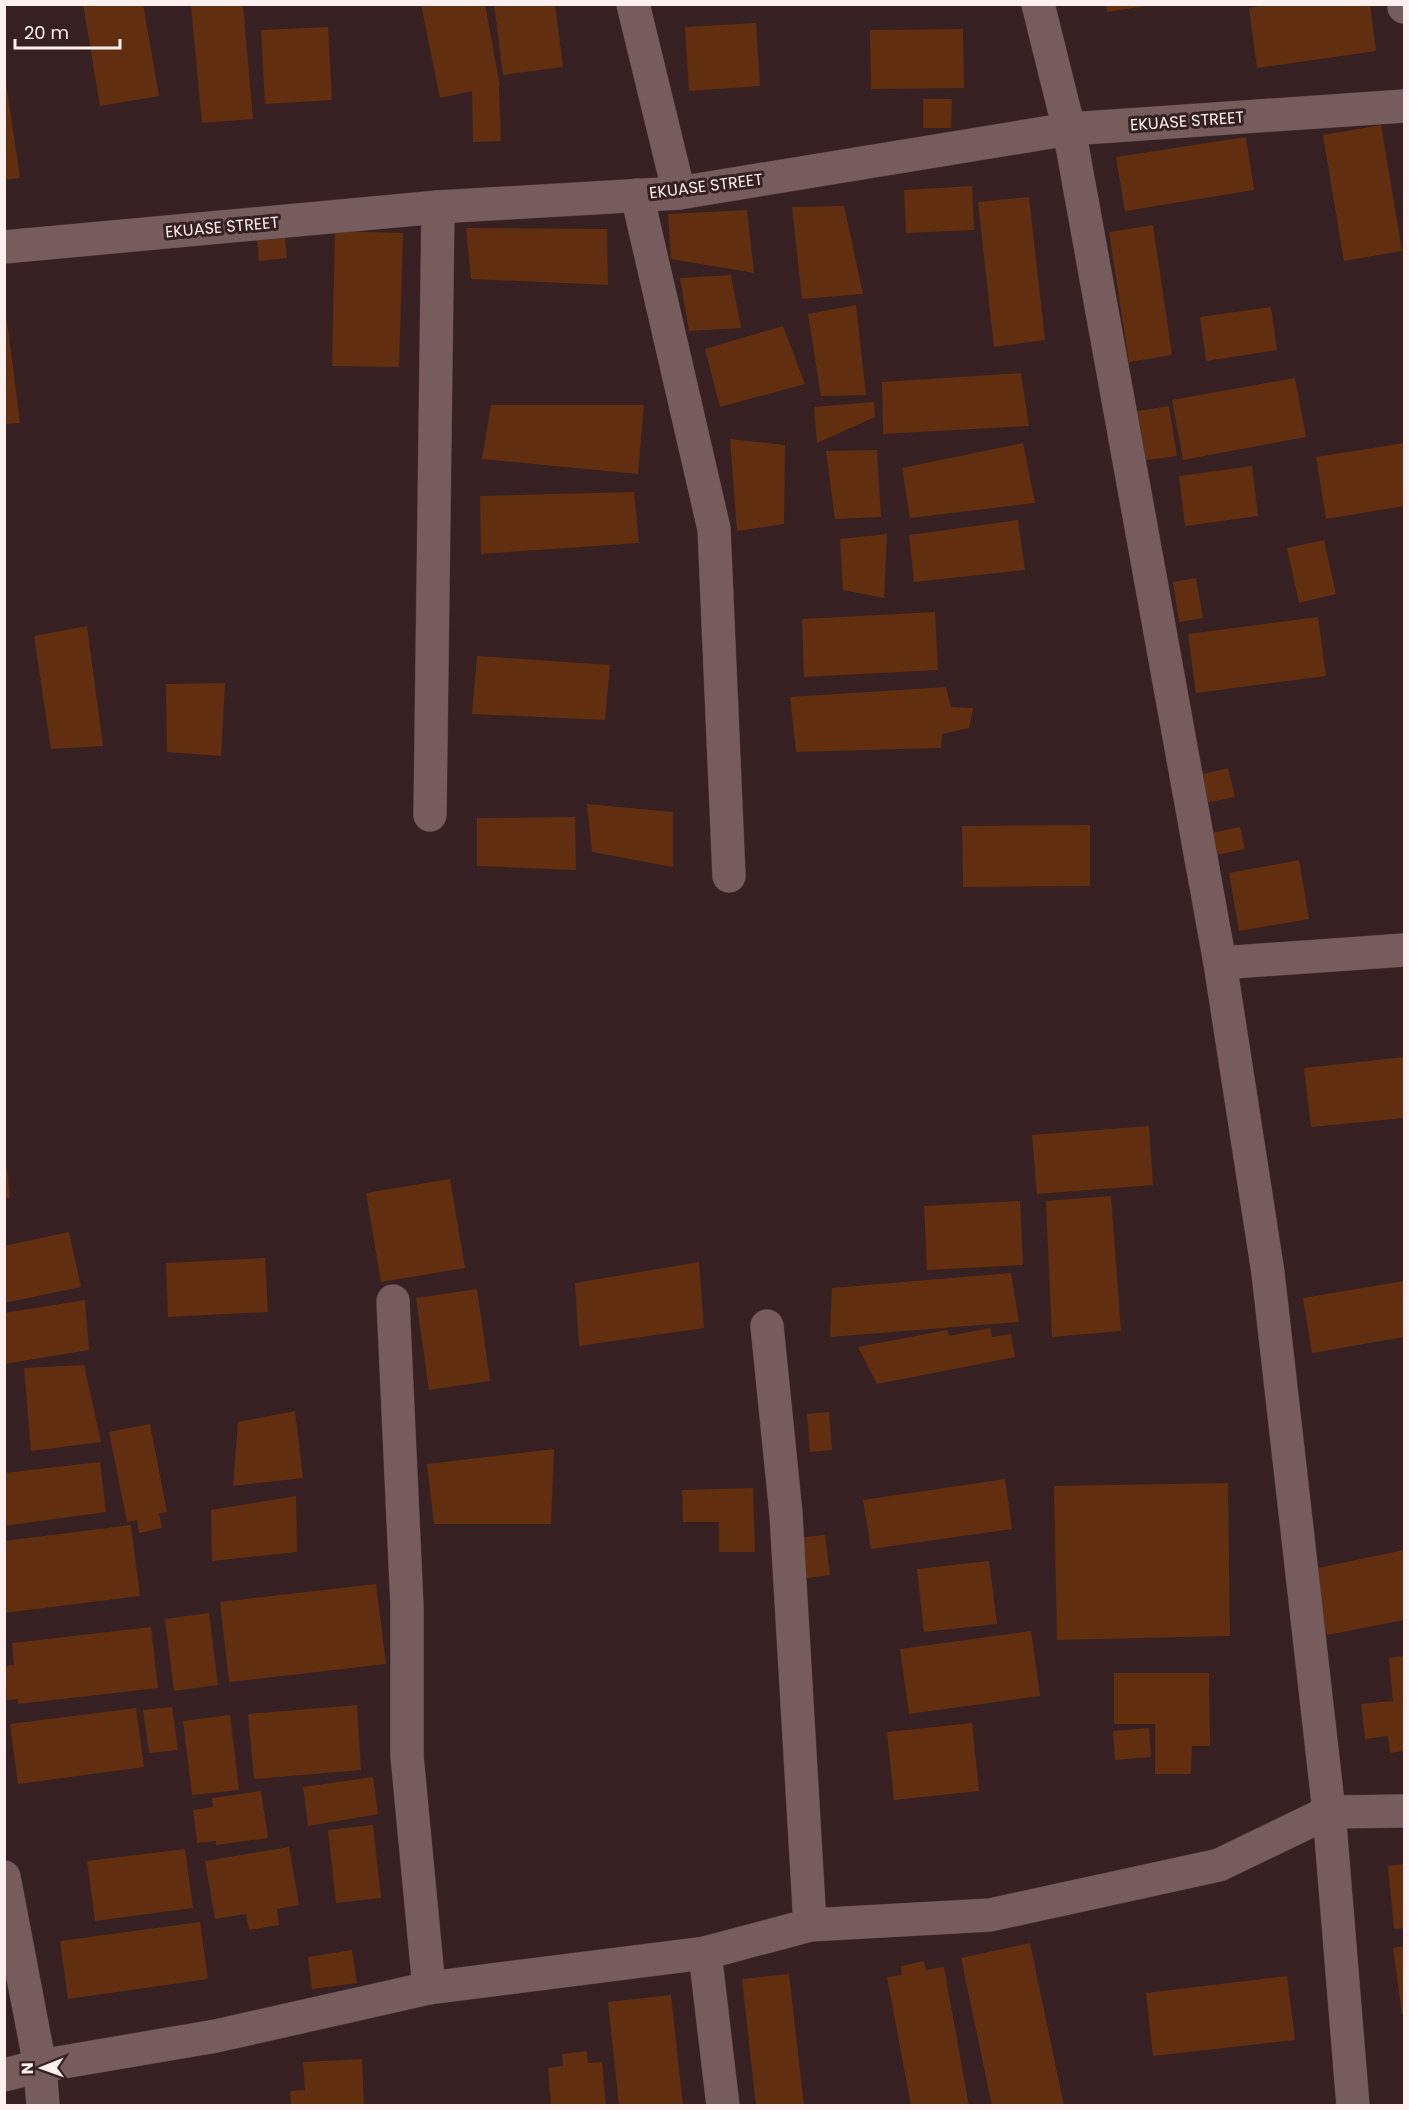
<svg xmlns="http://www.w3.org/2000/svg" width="1409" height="2110" font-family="Poppins,sans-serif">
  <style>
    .building { fill: #612e0f }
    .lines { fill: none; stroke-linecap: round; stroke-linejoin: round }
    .street-casing { stroke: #4f3c3d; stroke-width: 34 }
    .street { stroke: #775c5e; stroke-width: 33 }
    .labels { text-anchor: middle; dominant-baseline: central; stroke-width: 6; stroke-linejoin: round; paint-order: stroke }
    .street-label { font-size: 16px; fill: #ffefef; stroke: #362021 }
  </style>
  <rect width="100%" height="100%" fill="#362021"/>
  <g class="building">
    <polygon points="83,4 143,4 159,96 100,106"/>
    <polygon points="421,4 485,4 500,86 499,86 501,141 473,142 472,91 440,98"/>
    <polygon points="494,4 555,4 563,67 503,75"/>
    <polygon points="1106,4 1146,4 1146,6 1107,12"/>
    <polygon points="1271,4 1370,4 1376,51 1257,68 1249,8"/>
    <polygon points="204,5 243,5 253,119 202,123 191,6"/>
    <polygon points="756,23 760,86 689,91 685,27"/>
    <polygon points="328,27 332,100 265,104 261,30"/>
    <polygon points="963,29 964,88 871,89 870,30"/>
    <polygon points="4,69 20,178 4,180"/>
    <polygon points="923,99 952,99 951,128 923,128"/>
    <polygon points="1381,125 1402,251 1344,261 1323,135"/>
    <polygon points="1246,137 1254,190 1125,211 1116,157"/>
    <polygon points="972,186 974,230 906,233 904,190"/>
    <polygon points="1029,197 1045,340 994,347 978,202"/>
    <polygon points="844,206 863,294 802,299 792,207"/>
    <polygon points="747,210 754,273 671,259 668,214"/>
    <polygon points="284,225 287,258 259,261 256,227"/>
    <polygon points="1153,225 1172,355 1129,362 1109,232"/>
    <polygon points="466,228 607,229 608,285 471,279"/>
    <polygon points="335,231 403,233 399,367 332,366"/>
    <polygon points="731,275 741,328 689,331 680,278"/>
    <polygon points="856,305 866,395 821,396 808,314"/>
    <polygon points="1271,307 1277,350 1206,361 1200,317"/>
    <polygon points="6,313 20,423 4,424 4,314"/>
    <polygon points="783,326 805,384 720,407 705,349"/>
    <polygon points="1021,373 1029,426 883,434 882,382"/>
    <polygon points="1295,378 1306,437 1183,460 1172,400"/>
    <polygon points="874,402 875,417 817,443 814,407"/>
    <polygon points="491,405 644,405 638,474 482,459"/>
    <polygon points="1169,406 1177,456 1140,461 1132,412"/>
    <polygon points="730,439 785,445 784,524 737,531"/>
    <polygon points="1023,443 1035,503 910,518 902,468"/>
    <polygon points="1404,443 1404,506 1326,519 1316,457"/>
    <polygon points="877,450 881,517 835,519 826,451"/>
    <polygon points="1252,466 1258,516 1185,526 1179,476"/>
    <polygon points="634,492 639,543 481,554 480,496"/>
    <polygon points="1018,520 1025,570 914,582 909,535"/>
    <polygon points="887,534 884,598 843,590 840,539"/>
    <polygon points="1324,540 1336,594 1299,603 1287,548"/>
    <polygon points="1196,578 1203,618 1179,622 1173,582"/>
    <polygon points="935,612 938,670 804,677 802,619"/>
    <polygon points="1318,617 1326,676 1196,693 1188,634"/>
    <polygon points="87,626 103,746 51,749 34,636"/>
    <polygon points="477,656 610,665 605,720 472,714"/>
    <polygon points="225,683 221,756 167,752 166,684"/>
    <polygon points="946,687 951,707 973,708 969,728 942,734 941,748 796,752 790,697"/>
    <polygon points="1228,768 1235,797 1205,803 1199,775"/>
    <polygon points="587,804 673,812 673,867 592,852"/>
    <polygon points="575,817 576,870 477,866 477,818"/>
    <polygon points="1090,825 1090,886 963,887 962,826"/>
    <polygon points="1240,827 1245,849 1216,855 1211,833"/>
    <polygon points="1299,860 1309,919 1239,931 1229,873"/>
    <polygon points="1404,1057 1404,1118 1311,1127 1304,1068"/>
    <polygon points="1149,1126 1153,1185 1037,1194 1032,1135"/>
    <polygon points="4,1160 6,1160 10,1198 4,1198"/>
    <polygon points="450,1179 465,1268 381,1282 366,1193"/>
    <polygon points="1111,1196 1121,1331 1052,1337 1046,1201"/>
    <polygon points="1020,1201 1023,1265 927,1270 924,1206"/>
    <polygon points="69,1232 81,1287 4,1303 4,1246"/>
    <polygon points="265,1258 268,1312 168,1317 166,1263"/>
    <polygon points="699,1262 704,1328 579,1346 575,1283"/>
    <polygon points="1011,1273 1019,1322 830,1337 832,1288"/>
    <polygon points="1404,1281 1404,1337 1312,1353 1303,1298"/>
    <polygon points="477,1289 490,1381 429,1390 416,1298"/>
    <polygon points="85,1300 89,1350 4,1364 4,1313"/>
    <polygon points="990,1328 992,1337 1011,1334 1015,1357 877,1384 858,1347 947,1330 949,1336"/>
    <polygon points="84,1365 101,1442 31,1451 24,1368"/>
    <polygon points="295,1411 303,1478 233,1486 238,1422"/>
    <polygon points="829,1412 832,1450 810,1452 807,1414"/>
    <polygon points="150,1424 167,1512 159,1513 162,1528 139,1533 137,1520 127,1522 109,1432"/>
    <polygon points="554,1449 551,1524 434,1524 427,1464"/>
    <polygon points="100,1462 106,1512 4,1526 4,1473"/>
    <polygon points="1005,1479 1012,1529 871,1549 863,1500"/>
    <polygon points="1228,1483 1230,1636 1057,1640 1054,1486"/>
    <polygon points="753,1488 755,1552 719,1552 719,1522 683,1522 682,1490"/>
    <polygon points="296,1496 297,1552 212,1561 211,1510"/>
    <polygon points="131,1525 140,1596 4,1613 4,1541"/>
    <polygon points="825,1535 830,1575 800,1579 795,1538"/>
    <polygon points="1404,1550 1404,1620 1327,1635 1313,1569"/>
    <polygon points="989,1561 997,1624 924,1632 917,1569"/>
    <polygon points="376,1584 386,1664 229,1682 220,1602"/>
    <polygon points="209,1613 218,1685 174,1691 165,1619"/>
    <polygon points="151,1627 158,1688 18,1704 18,1699 7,1700 4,1666 14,1665 12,1643"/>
    <polygon points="1031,1631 1040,1696 909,1714 900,1649"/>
    <polygon points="1404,1656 1404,1751 1390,1753 1388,1736 1365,1739 1361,1704 1393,1701 1389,1658"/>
    <polygon points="1114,1673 1209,1673 1210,1746 1192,1746 1191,1774 1155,1774 1155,1724 1114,1724"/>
    <polygon points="357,1705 361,1770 254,1779 248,1714"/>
    <polygon points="172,1707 178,1750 149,1753 143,1710"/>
    <polygon points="136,1708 144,1767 18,1784 10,1724"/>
    <polygon points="230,1715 239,1790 192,1795 183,1721"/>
    <polygon points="972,1723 979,1791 894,1800 887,1732"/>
    <polygon points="1149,1728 1151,1757 1115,1760 1113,1731"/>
    <polygon points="373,1777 378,1814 308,1826 303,1787"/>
    <polygon points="261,1791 268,1838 216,1845 216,1841 197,1843 193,1810 213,1807 212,1798"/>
    <polygon points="373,1825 381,1898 336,1903 328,1830"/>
    <polygon points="289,1847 299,1905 277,1909 279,1925 249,1930 246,1914 215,1919 205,1861"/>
    <polygon points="185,1849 193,1908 95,1921 87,1861"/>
    <polygon points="1404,1864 1404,1928 1394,1929 1388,1866"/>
    <polygon points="200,1922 208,1979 68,1999 60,1941"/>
    <polygon points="1030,1943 1064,2106 992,2106 961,1958"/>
    <polygon points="1404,1946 1404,2014 1402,2014 1393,1948"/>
    <polygon points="352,1950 357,1983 312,1989 308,1957"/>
    <polygon points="924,1961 926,1970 944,1967 969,2106 911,2106 887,1977 902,1975 901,1966"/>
    <polygon points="789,1974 804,2106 756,2106 742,1979"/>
    <polygon points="1287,1976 1295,2040 1153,2056 1146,1993"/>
    <polygon points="671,1995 683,2106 619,2106 608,2002"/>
    <polygon points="587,2051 588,2063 602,2062 606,2106 551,2106 548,2068 563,2066 562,2054"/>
    <polygon points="362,2059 364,2106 291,2106 290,2091 305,2090 303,2062"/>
  </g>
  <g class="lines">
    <defs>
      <g id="street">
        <polyline points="633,4 679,193"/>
        <polyline points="1038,4 1069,129 1220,963 1268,1273 1329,1812 1353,2106"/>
        <polyline points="1404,4 1404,7"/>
        <polyline points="637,195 714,529 729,876"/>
        <polyline points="4,247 438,207 679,193 1069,129 1404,106"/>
        <polyline points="430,815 438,207"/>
        <polyline points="1220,963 1404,950"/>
        <polyline points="393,1301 407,1606 407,1756 429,1988"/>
        <polyline points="767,1326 786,1514 810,1925"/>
        <polyline points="4,1877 40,2066 43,2106"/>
        <polyline points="705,1953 723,2106"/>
        <polyline points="4,2075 40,2066 216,2036 429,1988 705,1953 810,1925 990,1915 1219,1865 1329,1812 1404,1811"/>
      </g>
    </defs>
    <use href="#street" class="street-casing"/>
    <use href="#street" class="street"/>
  </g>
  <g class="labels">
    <g class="street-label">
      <text transform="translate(1187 121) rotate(-4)">EKUASE STREET</text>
      <text transform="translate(706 186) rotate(-7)">EKUASE STREET</text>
      <text transform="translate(222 227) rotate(-5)">EKUASE STREET</text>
    </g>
  </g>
  <rect width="1409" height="2110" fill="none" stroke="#ffefef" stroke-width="12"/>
  <g transform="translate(42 2068) rotate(269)" stroke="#362021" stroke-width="4.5" paint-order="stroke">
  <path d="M0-4.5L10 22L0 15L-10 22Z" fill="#ffefef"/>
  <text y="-9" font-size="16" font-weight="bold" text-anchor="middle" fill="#ffefef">N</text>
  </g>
  <path d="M15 39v9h105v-9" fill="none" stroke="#ffefef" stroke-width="3"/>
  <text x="24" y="39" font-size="18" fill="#ffefef" stroke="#362021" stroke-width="4.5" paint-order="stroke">20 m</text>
</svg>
